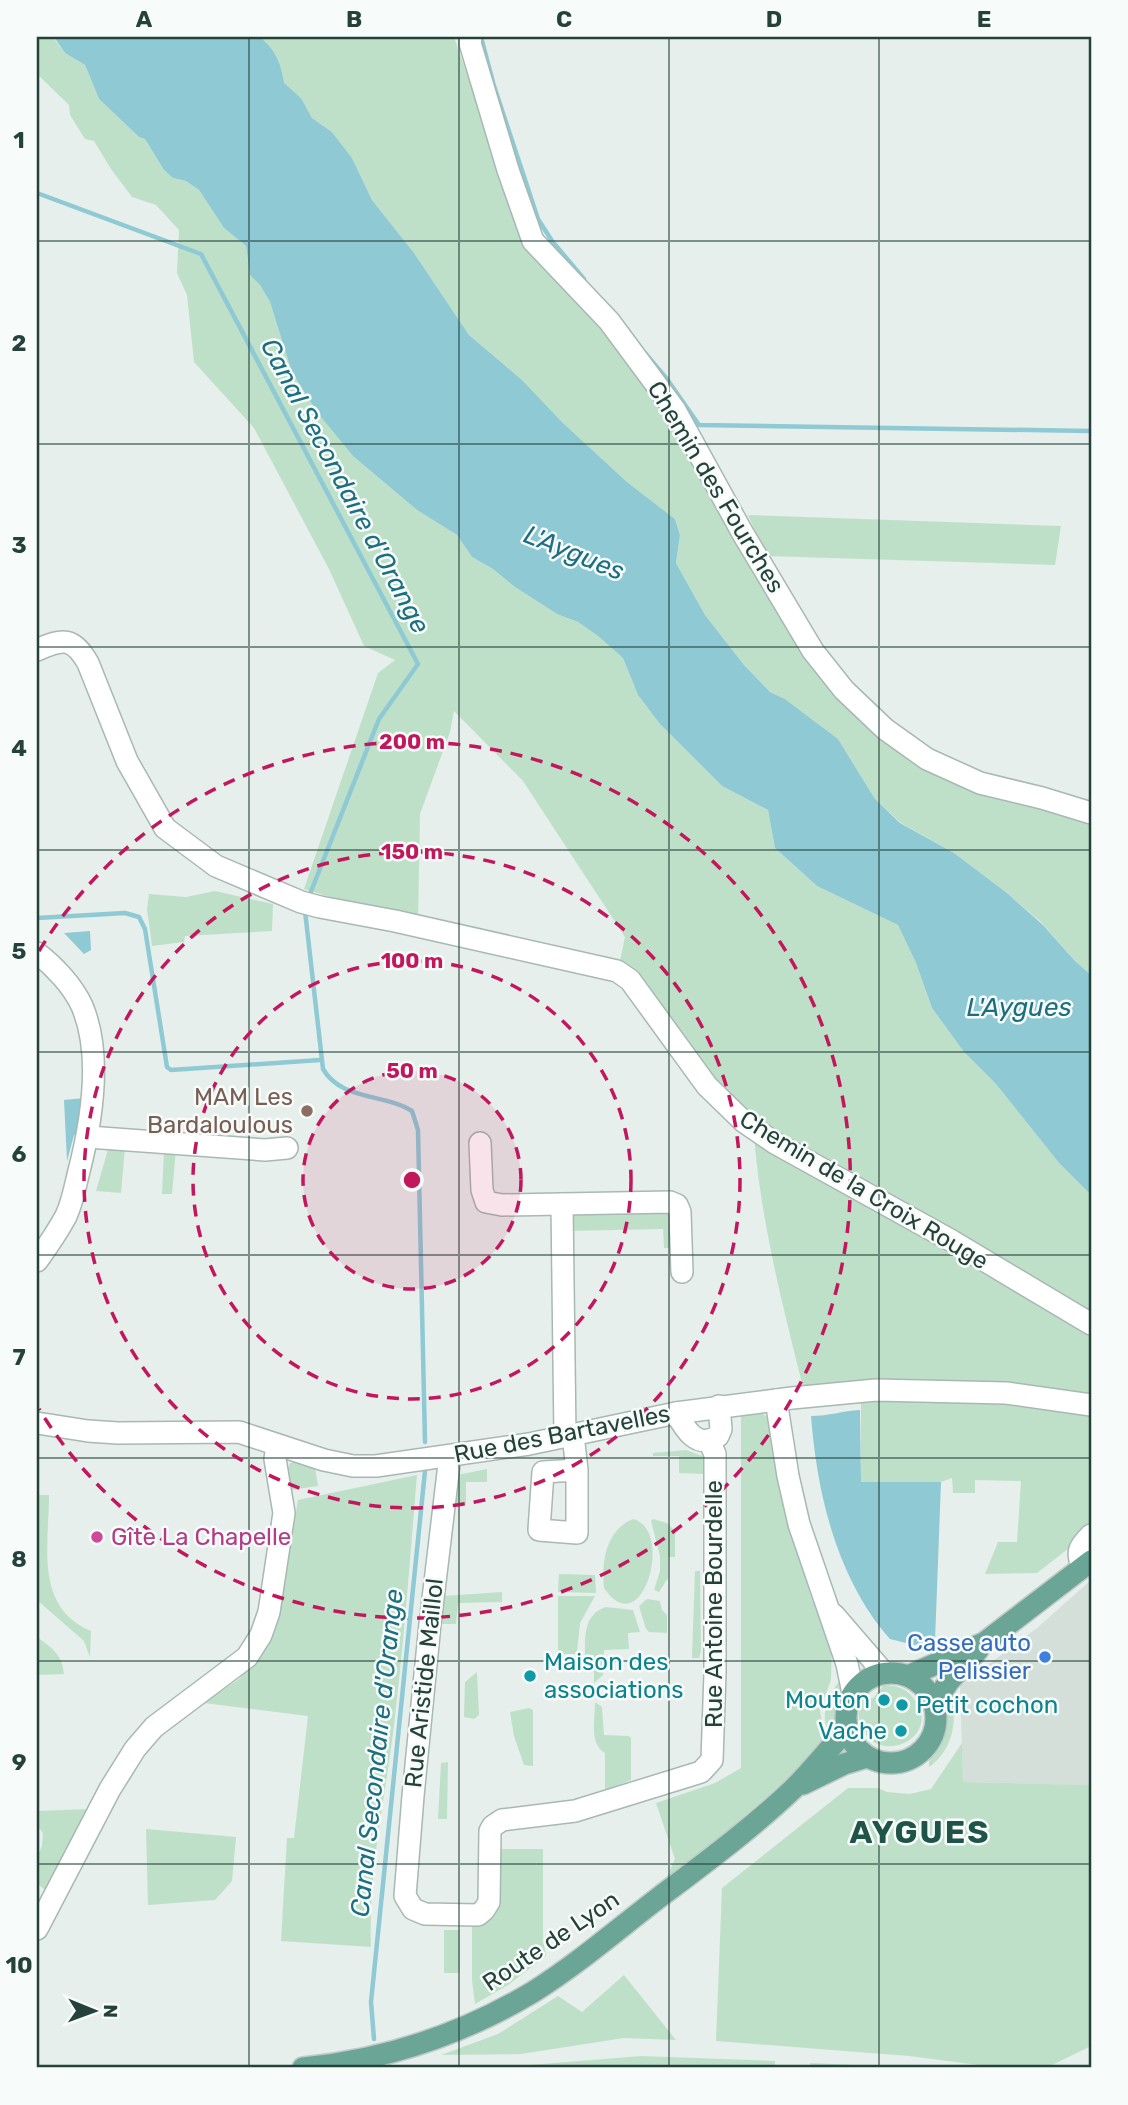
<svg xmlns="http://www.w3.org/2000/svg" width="1128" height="2105" font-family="Rubik,sans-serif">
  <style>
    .built { fill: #d4dfda }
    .green { fill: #bfe0c8 }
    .water { fill: #8ec9d4 }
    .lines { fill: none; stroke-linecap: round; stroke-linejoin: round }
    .stream { stroke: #8ec9d4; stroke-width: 4.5 }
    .minor-casing { stroke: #a8b8b2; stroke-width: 24 }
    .major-casing { stroke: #c2cac8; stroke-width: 24 }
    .minor { stroke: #fff; stroke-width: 21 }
    .major { stroke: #6aa596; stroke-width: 21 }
    .grid { fill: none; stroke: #24423a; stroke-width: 2; stroke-opacity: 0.55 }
    .ring { fill: none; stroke: #c2185b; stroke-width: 3.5; stroke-dasharray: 12 9 }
    .education-dot { fill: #8d6e63; stroke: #f7fbf9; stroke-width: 2.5 }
    .hotel-dot { fill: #d1479c; stroke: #f7fbf9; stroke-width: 2.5 }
    .shop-dot { fill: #3f7fe0; stroke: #f7fbf9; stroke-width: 2.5 }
    .culture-dot { fill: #0f9aa8; stroke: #f7fbf9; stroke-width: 2.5 }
    .labels { text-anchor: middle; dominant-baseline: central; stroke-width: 5; stroke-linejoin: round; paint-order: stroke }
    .street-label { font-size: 24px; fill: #24423a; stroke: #f7fbf9 }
    .education-label { font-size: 24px; fill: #785e54; stroke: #f7fbf9; text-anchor: end }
    .hotel-label { font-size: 24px; fill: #b23c85; stroke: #f7fbf9; text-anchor: start }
    .shop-label { font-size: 24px; fill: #366cbe; stroke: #f7fbf9; text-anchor: end }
    .culture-label { font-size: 24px; fill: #0d838f; stroke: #f7fbf9; text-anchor: start }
    .water-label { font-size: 26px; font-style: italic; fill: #1c6f80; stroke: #f7fbf9 }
    .district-label { font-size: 32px; font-weight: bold; letter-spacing: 2px; fill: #1f5548; stroke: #f7fbf9 }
    .centre { fill: #c2185b; stroke: #f7fbf9; stroke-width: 3.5 }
    .ring-label { font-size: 21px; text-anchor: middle; font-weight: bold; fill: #c2185b; stroke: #f7fbf9; stroke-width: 5; stroke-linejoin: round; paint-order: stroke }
    .neatline { fill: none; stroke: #24423a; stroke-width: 2.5 }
    .grid-label { font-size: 23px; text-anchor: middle; font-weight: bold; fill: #24423a }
  </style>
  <rect width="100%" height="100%" fill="#e6efeb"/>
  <polygon class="built" points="1091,1580 1091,1785 963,1782 960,1686 1037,1628"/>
  <g class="green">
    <polygon points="37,37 53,37 65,53 85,65 99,99 139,137 145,139 164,170 173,178 186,181 199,190 224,228 246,246 250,275 260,285 270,302 281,336 354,457 417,510 457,535 472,557 493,569 515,587 557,614 578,622 598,636 623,658 638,695 660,724 722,786 768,810 775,848 817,886 898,925 916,963 932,1008 964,1052 996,1084 1059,1163 1091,1195 1091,1315 774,1135 714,1086 620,961 625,937 523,781 454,711 450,732 420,814 418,924 304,889 378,673 395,660 364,646 329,569 254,428 194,362 187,295 177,273 179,230 156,205 132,197 111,169 94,141 85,139 70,115 69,105 37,74"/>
    <path d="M260 37H454L527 248 601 326 666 413 816 669 914 761 1091 821V975L1075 961 1041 922 1007 893 954 853 901 823 875 799 838 739 785 699 770 692 744 665 705 615 676 563 680 535 675 519 627 482 563 423 522 380 469 335 414 253 372 200 352 158 332 132 312 118 301 98 283 83C282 63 276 50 260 37Z"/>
    <polygon points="748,515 1061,526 1055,565 766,556"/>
    <polygon points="215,891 273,904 272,931 185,936 184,942 152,946 147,909 149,894 186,897"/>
    <path d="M754 1136 817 1179 1091 1328V1397L803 1387C782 1304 761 1221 754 1136Z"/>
    <polygon points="109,1146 125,1147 121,1193 96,1191"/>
    <polygon points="176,1149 172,1194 162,1194 164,1151"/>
    <polygon points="573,1211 671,1212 675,1248 664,1248 663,1229 567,1231"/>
    <polygon points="942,1393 1091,1411 1091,1531 1037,1573 985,1574 998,1542 1017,1542 1021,1481 975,1480 975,1493 953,1493 952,1478 941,1482 861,1482 861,1396"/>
    <path d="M759 1411 771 1420 797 1551 811 1597 832 1644 831 1680 820 1710 825 1741 824 1745C773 1792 721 1838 665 1881L675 1859 656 1803 715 1783 741 1768V1416L745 1413Z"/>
    <polygon points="686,1450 705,1457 705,1474 679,1473 679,1456 653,1456 653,1453"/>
    <polygon points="294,1462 315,1468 318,1486 291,1490 288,1469 290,1463"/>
    <polygon points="487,1469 487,1482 466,1482 466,1504 453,1504 457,1475"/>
    <path d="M417 1475C410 1559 404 1642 394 1725 385 1801 368 1870 371 1947L281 1941 287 1838H294L308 1716 204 1703 239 1679 268 1646 280 1607 298 1500Z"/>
    <path d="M37 1495H49C49 1545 34 1607 91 1631L90 1657 84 1641 37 1600Z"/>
    <path d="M633 1519C675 1529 642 1645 604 1588 601 1562 606 1530 633 1519Z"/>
    <polygon points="653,1519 667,1523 675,1531 675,1557 668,1557 668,1578 659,1592 654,1590 660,1571 660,1556 651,1521"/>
    <polygon points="695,1571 700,1571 701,1651 699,1658 692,1658"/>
    <polygon points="559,1574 595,1575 596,1593 558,1592"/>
    <polygon points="502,1592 502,1602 458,1603 456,1624 438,1624 444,1596"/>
    <polygon points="558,1596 595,1596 580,1623 577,1652 575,1654 558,1654"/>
    <polygon points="647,1599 660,1601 662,1610 667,1615 667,1633 649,1632 646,1629 639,1606"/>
    <path d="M606 1607 633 1610 640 1632 628 1633 629 1649 604 1650 603 1675 594 1683V1655H585C585 1635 584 1614 606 1607Z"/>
    <path d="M37 1637C52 1648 62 1654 64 1674L37 1675Z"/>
    <polygon points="477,1672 479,1715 474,1719 464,1717 465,1682"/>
    <path d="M842 1678C843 1687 834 1726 830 1734 818 1715 829 1693 842 1678Z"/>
    <path d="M884 1685C899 1686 907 1688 916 1702 940 1737 881 1766 862 1729 857 1719 858 1707 865 1698H873Z"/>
    <path d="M949 1694C960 1718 952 1752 929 1767 928 1753 938 1747 941 1735 946 1721 944 1707 949 1694Z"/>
    <path d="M595 1702 602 1707 604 1735 629 1736 631 1738V1780L607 1790 605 1789V1753C589 1744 595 1719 595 1702Z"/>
    <polygon points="529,1708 533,1710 533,1766 524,1765 514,1736 510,1712"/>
    <polygon points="962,1743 963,1782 1091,1785 1091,2046 1046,2068 1001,2068 909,2056 716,2041 722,1888 848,1788 878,1788 887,1792 910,1794 931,1789"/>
    <polygon points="448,1762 447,1819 438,1819 441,1763"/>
    <polygon points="90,1809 47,1891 37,1884 37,1857 42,1846 43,1833 37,1825 37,1811"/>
    <polygon points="146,1829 236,1837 232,1881 215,1900 148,1905"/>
    <polygon points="500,1849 543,1849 543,1940 546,1956 508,1985 475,2004 472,1980 472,1921 495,1914 500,1896"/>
    <rect x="444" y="1930" width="16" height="43"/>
    <polygon points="624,1975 676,2040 624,2038 521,2054 441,2055 498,2034 558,1996 582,2012"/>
    <polygon points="641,2056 775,2061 775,2068 492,2068"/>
    <polygon points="810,2063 918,2068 810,2068"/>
  </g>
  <g class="water">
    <path d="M54 37H260C276 50 281 63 284 83L301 98 312 118 332 132 352 158 372 200 414 253 469 335 522 380 563 423 627 482 675 519 680 535 676 563 705 615 744 665 770 692 785 699 838 739 875 799 900 823 954 853 1007 893 1043 925 1075 961 1091 975V1195L1059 1163 996 1084 964 1052 932 1008 916 963 898 925 817 886 775 848 768 810 722 786 660 724 638 695 623 658 598 636 578 622 557 614 515 587 493 569 472 557 457 535 417 510 354 457 317 412 292 372 270 302 260 285 250 275 246 246 224 228 199 190 186 181 173 178 164 170 145 139 139 137 99 99 85 65 65 53Z"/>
    <polygon points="90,931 91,950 84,954 64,933"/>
    <polygon points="84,1098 79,1136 74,1135 67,1161 64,1100"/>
    <path d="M860 1410 861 1482H941L935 1641 914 1645 890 1639C837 1579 817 1494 811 1416 829 1416 842 1411 860 1410Z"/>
  </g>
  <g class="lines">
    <g class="stream">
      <polyline points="481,37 494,86 538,219 552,241 584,279"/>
      <polyline points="37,193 201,254 418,664 379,719 310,894"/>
      <polyline points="645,353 667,379 699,425 1091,431"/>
      <path d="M305 911 323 1069C342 1101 383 1093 412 1111L418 1130 425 1442"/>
      <polyline points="37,918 125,913 139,917 145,929 167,1067 171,1070 320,1060"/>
      <polyline points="374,2039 371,2002 425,1471"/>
    </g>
    <defs>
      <g id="minor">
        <polyline points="471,37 470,43 508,170 533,241 609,321 675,410 742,532 813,651 844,690 885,729 927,759 980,783 1042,798 1091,813"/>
        <path d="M37 650C63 638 73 637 88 663L127 761 165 828 216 866 301 902 320 907 395 921 617 971 630 980 707 1086 743 1121 775 1143 952 1241 1091 1324"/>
        <path d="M37 953C54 966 73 986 82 1006 103 1055 91 1125 78 1175 75 1188 72 1203 66 1216 58 1231 47 1247 37 1261"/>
        <polyline points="88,1137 265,1150 287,1148"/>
        <polyline points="480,1143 482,1190 486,1202 502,1205 670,1202 677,1205 680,1212 682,1272"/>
        <polyline points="562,1204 565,1437"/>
        <polyline points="776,1400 788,1476 799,1524 847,1664 853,1693"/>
        <path d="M676 1413C685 1429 697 1450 718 1436L721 1429 719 1406"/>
        <polyline points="37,1423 88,1431 118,1433 239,1432 324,1460 353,1466 376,1466 529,1444 676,1413 792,1398 876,1390 1006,1393 1091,1405"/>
        <polyline points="573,1435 577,1470 543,1472 539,1530 577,1533 577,1470"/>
        <polyline points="450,1456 430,1624 413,1796 405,1896 413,1909 425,1914 478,1915 484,1910 489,1902 490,1831 493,1826 502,1820 575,1811 701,1772 712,1760 715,1673 715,1454 709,1441"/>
        <path d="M1083 1567C1075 1552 1080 1546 1091 1535"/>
        <polyline points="834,1615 884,1673"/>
        <polyline points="37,1929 110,1789 135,1749 154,1727 247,1657 261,1635 269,1612 284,1513 275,1459 277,1446"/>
      </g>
      <g id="major">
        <circle cx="891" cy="1718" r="45"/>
        <polyline points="908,1676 984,1643 1091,1561"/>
        <polyline points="934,1704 949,1681 978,1650"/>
        <polyline points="803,1784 844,1764 867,1757"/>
        <path d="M303 2068C386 2060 461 2035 533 1992 578 1964 619 1928 661 1896 706 1862 752 1828 793 1789 812 1771 828 1749 847 1730"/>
      </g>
    </defs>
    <use href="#minor" class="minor-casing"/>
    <use href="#major" class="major-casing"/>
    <use href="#minor" class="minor"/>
    <use href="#major" class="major"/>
  </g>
  <path class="grid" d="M249 37V2068M459 37V2068M669 37V2068M879 37V2068M37 241H1091M37 444H1091M37 647H1091M37 850H1091M37 1052H1091M37 1255H1091M37 1458H1091M37 1661H1091M37 1864H1091"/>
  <circle cx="412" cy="1180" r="109" fill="#c2185b" fill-opacity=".12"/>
  <g class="ring">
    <circle cx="412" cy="1180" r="109"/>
    <circle cx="412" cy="1180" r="219"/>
    <circle cx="412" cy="1180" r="328"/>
    <path d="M39 951A438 438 0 1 1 39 1409"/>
  </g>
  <circle class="education-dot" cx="307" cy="1111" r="7"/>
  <circle class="hotel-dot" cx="97" cy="1537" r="7"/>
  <circle class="shop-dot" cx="1045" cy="1657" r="7"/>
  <g class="culture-dot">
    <circle cx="530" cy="1676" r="7"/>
    <circle cx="884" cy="1700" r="7"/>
    <circle cx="902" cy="1705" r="7"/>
    <circle cx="901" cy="1731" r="7"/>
  </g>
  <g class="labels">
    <g class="street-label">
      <text transform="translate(716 487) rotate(59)">Chemin des Fourches</text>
      <text transform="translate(864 1190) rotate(31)">Chemin de la Croix Rouge</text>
      <text transform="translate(562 1434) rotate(-11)">Rue des Bartavelles</text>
      <text transform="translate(714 1604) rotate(-90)">Rue Antoine Bourdelle</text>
      <text transform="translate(424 1683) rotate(-84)">Rue Aristide Maillol</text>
      <text transform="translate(551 1941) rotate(-34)">Route de Lyon</text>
    </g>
    <g class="education-label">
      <text x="293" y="1097">MAM Les<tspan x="293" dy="28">Bardaloulous</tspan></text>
    </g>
    <g class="hotel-label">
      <text x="111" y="1537">Gîte La Chapelle</text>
    </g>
    <g class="shop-label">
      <text x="1031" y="1643">Casse auto<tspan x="1031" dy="28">Pelissier</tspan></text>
    </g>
    <g class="culture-label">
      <text x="544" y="1662">Maison des<tspan x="544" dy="28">associations</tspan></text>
      <text x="870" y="1700" text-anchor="end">Mouton</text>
      <text x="916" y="1705">Petit cochon</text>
      <text x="887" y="1731" text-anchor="end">Vache</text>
    </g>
    <g class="water-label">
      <text transform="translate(345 486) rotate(62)">Canal Secondaire d'Orange</text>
      <text transform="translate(574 553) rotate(22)">L'Aygues</text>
      <text x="1019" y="1007">L'Aygues</text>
      <text transform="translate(377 1753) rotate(-84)">Canal Secondaire d'Orange</text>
    </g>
    <g class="district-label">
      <text x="920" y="1832">AYGUES</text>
    </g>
  </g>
  <circle cx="412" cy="1180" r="10" class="centre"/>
  <g class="ring-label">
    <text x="412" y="749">200 m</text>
    <text x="412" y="859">150 m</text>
    <text x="412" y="968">100 m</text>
    <text x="412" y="1078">50 m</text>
  </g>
  <rect width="1128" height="2105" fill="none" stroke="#f7fbf9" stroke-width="77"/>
  <g transform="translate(94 2011) rotate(91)" stroke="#f7fbf9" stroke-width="5" paint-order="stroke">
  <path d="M0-5L12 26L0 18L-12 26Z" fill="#24423a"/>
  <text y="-10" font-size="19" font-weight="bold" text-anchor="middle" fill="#24423a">N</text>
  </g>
  <rect x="38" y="38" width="1052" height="2028" class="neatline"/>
  <g class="grid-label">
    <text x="144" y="27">A</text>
    <text x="354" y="27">B</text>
    <text x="564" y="27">C</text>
    <text x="774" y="27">D</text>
    <text x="984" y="27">E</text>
    <text x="19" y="148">1</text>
    <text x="19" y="351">2</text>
    <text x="19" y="553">3</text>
    <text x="19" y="756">4</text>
    <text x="19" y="959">5</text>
    <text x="19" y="1162">6</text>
    <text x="19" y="1365">7</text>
    <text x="19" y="1567">8</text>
    <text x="19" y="1770">9</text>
    <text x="19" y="1973">10</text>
  </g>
</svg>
